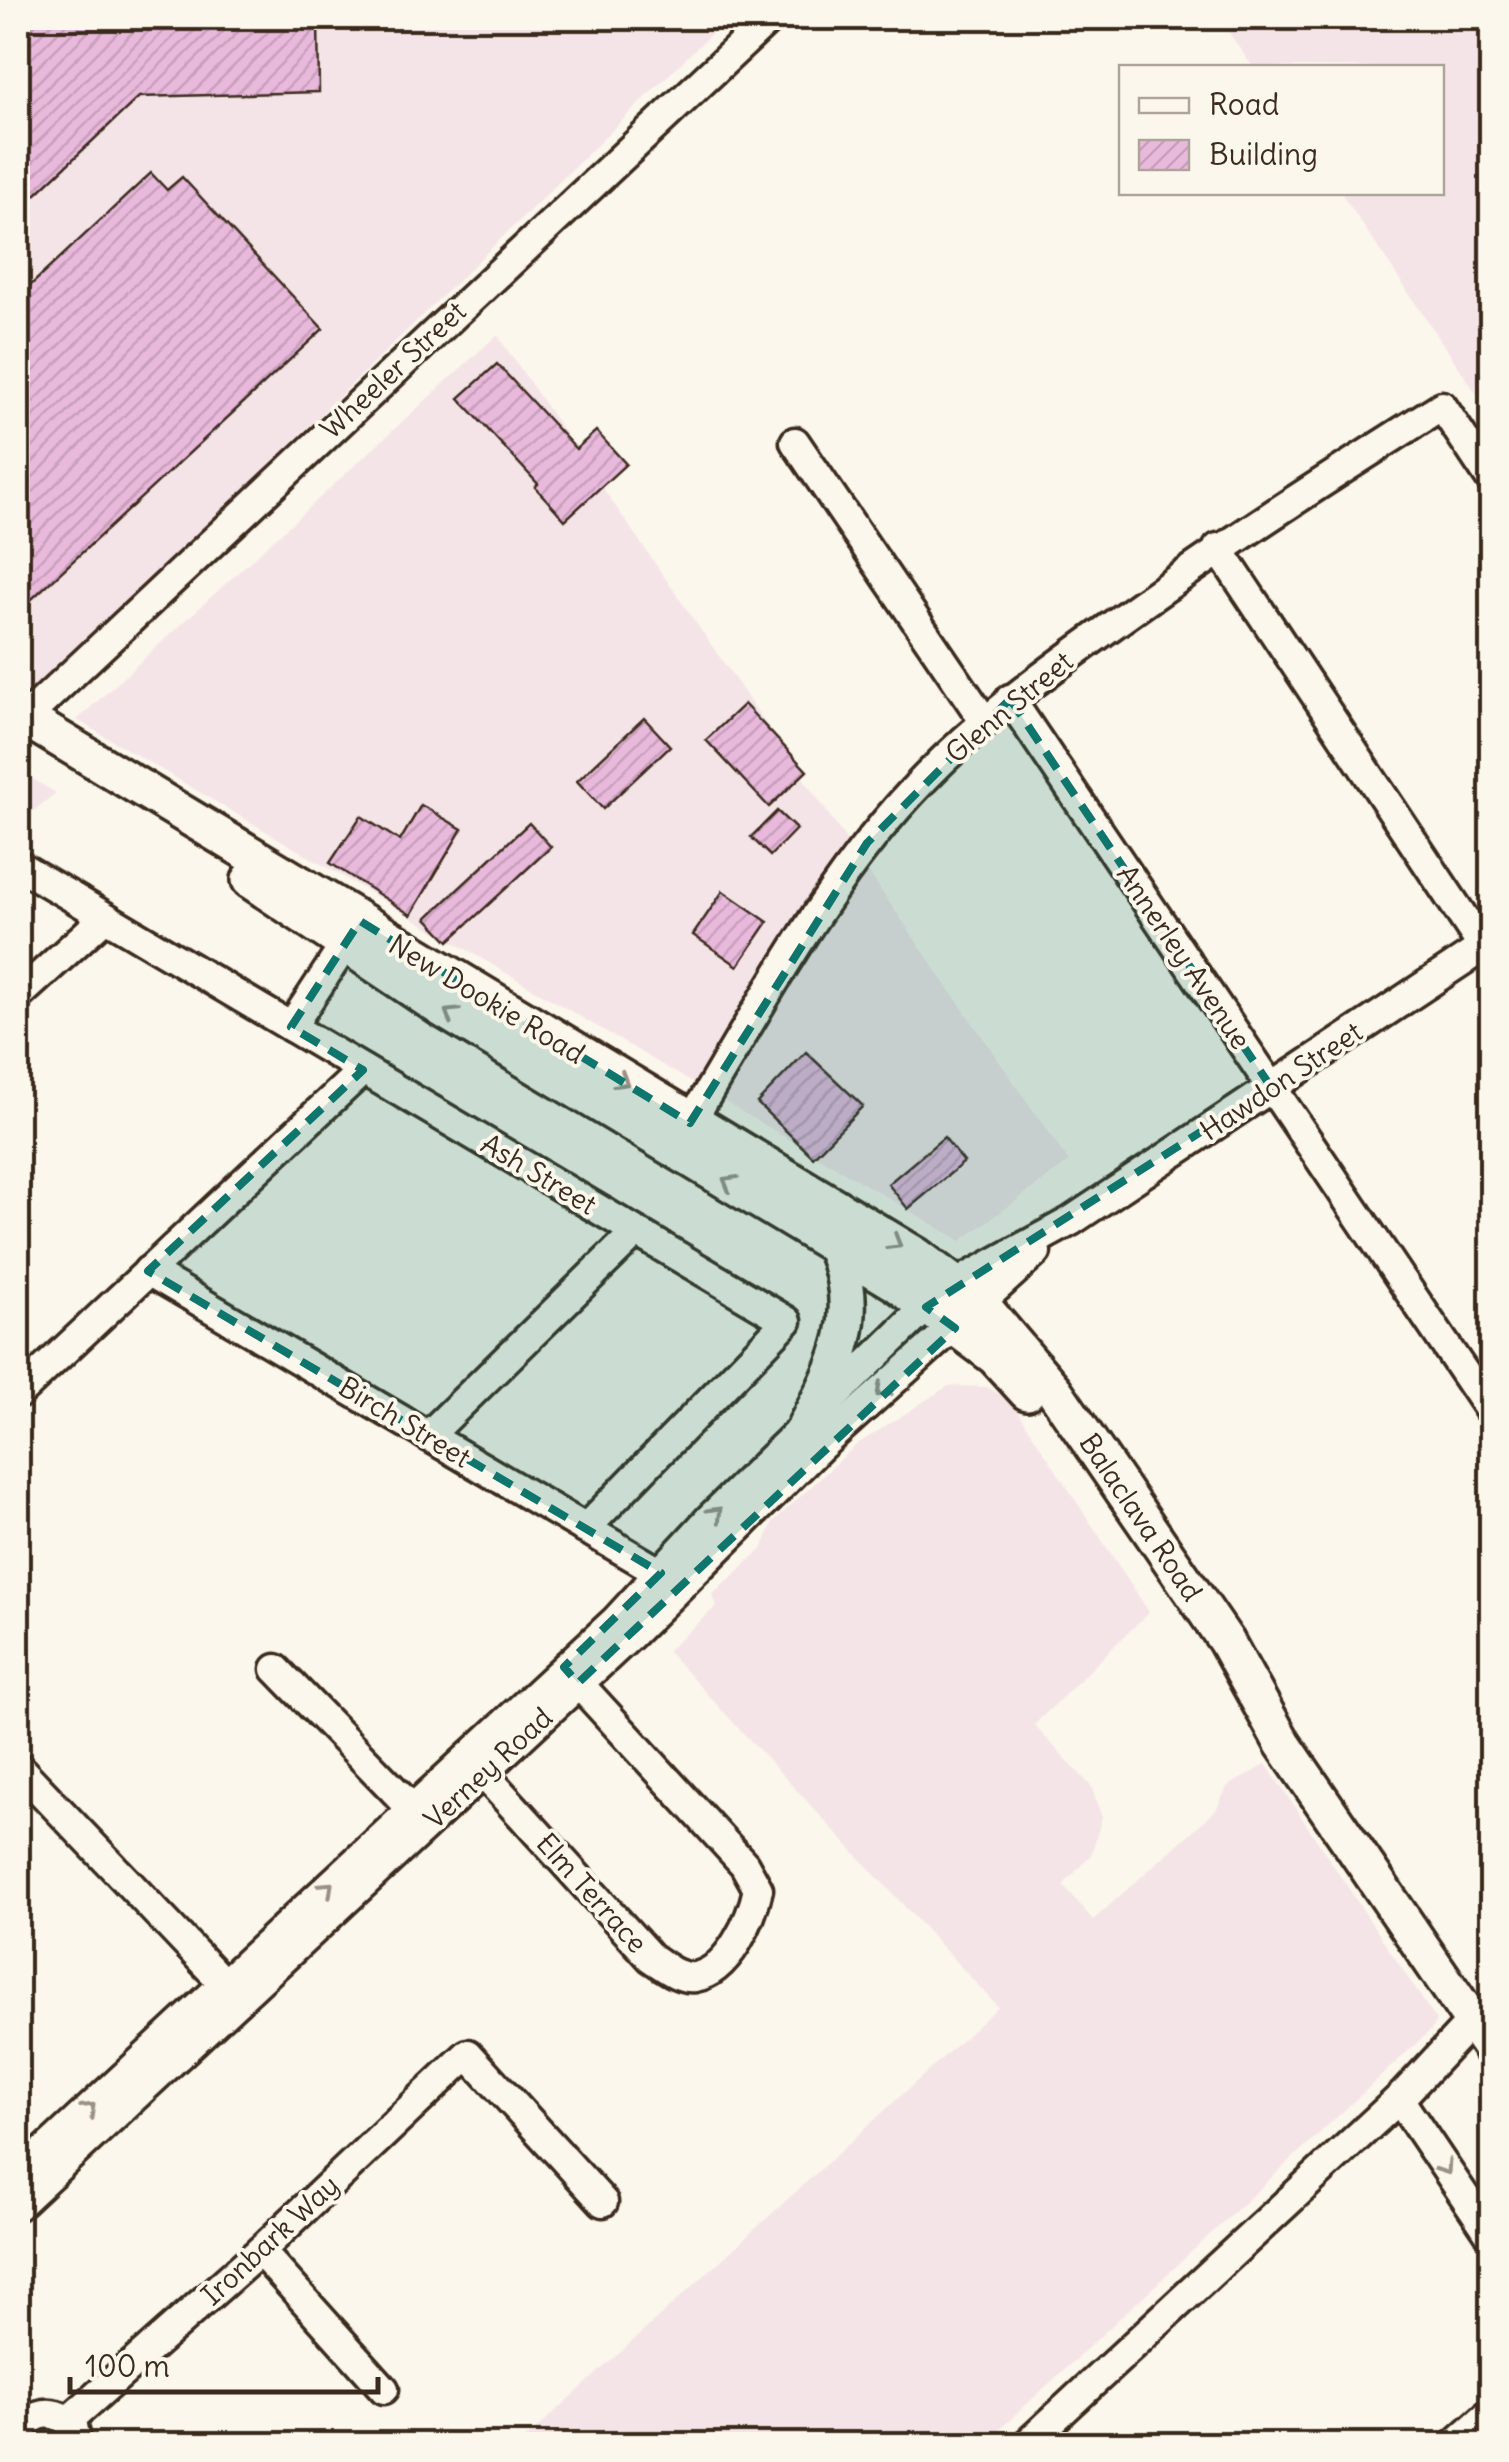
<svg xmlns="http://www.w3.org/2000/svg" width="1509" height="2462" font-family="Delius,sans-serif">
  <style>
    .built { fill: #f5e4e7 }
    .building { fill: url(#building-hatch); stroke: #3b2a1e; stroke-width: 2.5 }
    .lines { fill: none; stroke-linecap: round; stroke-linejoin: round }
    .minor-casing { stroke: #3b2a1e; stroke-width: 35 }
    .major-casing { stroke: #3b2a1e; stroke-width: 42 }
    .minor { stroke: #fbf7ec; stroke-width: 28 }
    .major { stroke: #fbf7ec; stroke-width: 35 }
    .oneway { stroke: #9b9085 }
    .marked { fill: #0f766e; fill-opacity: 0.2; stroke: #0f766e; stroke-width: 8; stroke-dasharray: 20 12; stroke-linejoin: round }
    .labels { text-anchor: middle; dominant-baseline: central; stroke-width: 8; stroke-linejoin: round; paint-order: stroke }
    .street-label { font-size: 28px; fill: #3b2a1e; stroke: #fbf7ec }
  </style>
  <defs>
    <pattern id="building-hatch" width="6" height="6" patternUnits="userSpaceOnUse" patternTransform="scale(2.5)"><rect width="6" height="6" fill="#e8b9db"/><path d="M-1 1l2-2M0 6l6-6M5 7l2-2" fill="none" stroke="#c89fbc"/></pattern>
  </defs>
  <rect width="100%" height="100%" fill="#fbf7ec"/>
  <filter id="ink" filterUnits="userSpaceOnUse"><feTurbulence type="fractalNoise" baseFrequency=".01" numOctaves="2"/><feDisplacementMap in="SourceGraphic" scale="20" xChannelSelector="R" yChannelSelector="G"/><feConvolveMatrix kernelMatrix="1 2 1 2 8 2 1 2 1" color-interpolation-filters="sRGB"/></filter>
  <g filter="url(#ink)">
    <g class="built">
      <polygon points="18,18 727,18 18,710"/>
      <polygon points="1218,18 1491,18 1491,415 1341,193 1442,192 1442,68 1253,67"/>
      <polygon points="497,335 1069,1162 961,1241 77,720"/>
      <polygon points="18,770 56,793 18,823"/>
      <polygon points="948,1386 987,1387 1010,1400 1149,1612 1034,1725 1091,1786 1102,1818 1091,1855 1063,1885 1093,1920 1216,1810 1227,1787 1266,1764 1436,2020 1433,2028 984,2444 520,2444 998,2007 667,1651 717,1606 712,1595 762,1549 773,1522 856,1445"/>
    </g>
    <g class="building">
      <polygon points="18,18 318,18 319,92 139,97 18,211"/>
      <polygon points="151,173 167,190 182,177 323,329 18,612 18,297"/>
      <polygon points="497,364 576,449 596,431 626,464 565,520 535,487 538,484 459,398"/>
      <polygon points="744,704 807,771 769,807 706,740"/>
      <polygon points="644,718 670,746 603,809 577,781"/>
      <polygon points="421,805 462,829 411,915 330,863 361,816 400,841"/>
      <polygon points="777,811 796,829 770,856 751,837"/>
      <polygon points="529,823 551,847 449,941 427,918"/>
      <polygon points="723,891 768,922 738,966 693,935"/>
      <polygon points="806,1052 863,1106 813,1157 757,1103"/>
      <polygon points="944,1137 964,1162 908,1209 888,1184"/>
    </g>
    <g class="lines">
      <defs>
        <g id="minor">
          <polyline points="795,442 985,722"/>
          <polyline points="1218,548 1483,947"/>
          <polyline points="1010,699 1492,1414"/>
          <polyline points="18,725 770,18"/>
          <polyline points="18,865 787,1321 585,1529"/>
          <polyline points="18,996 105,917"/>
          <polyline points="291,1027 356,928"/>
          <path d="M690 1123C762 1004 827 878 925 778 980 721 1043 675 1107 629 1216 550 1328 478 1442 406L1492 481"/>
          <polyline points="148,1271 661,1573"/>
          <polyline points="18,1394 363,1070"/>
          <polyline points="428,1436 636,1232"/>
          <polyline points="276,1669 423,1820"/>
          <path d="M472 1761 651 1958C664 1966 678 1979 695 1977 729 1971 752 1918 758 1889L744 1864 568 1672"/>
          <polyline points="18,1767 234,1994"/>
          <polyline points="1399,2099 1492,2237"/>
          <polyline points="18,2175 616,1620 710,1518 926,1307 954,1285 1071,1221 1492,941"/>
          <polyline points="18,2205 630,1636 821,1446 1036,1252"/>
          <polyline points="260,2251 384,2389"/>
          <polyline points="68,2421 260,2251 468,2054 603,2202"/>
          <path d="M20 2444C21 2414 52 2403 73 2426L77 2444"/>
          <polyline points="1027,2444 1405,2093 1472,2021 1492,2010"/>
          <polyline points="1455,2444 1492,2411"/>
        </g>
        <g id="major">
          <polyline points="18,714 917,1256 980,1303 1054,1390 1226,1641 1283,1744 1492,2050"/>
          <polyline points="250,880 442,1009 896,1283 995,1357 1027,1392"/>
          <path d="M806 1425C839 1362 864 1315 834 1245"/>
        </g>
      </defs>
      <use href="#minor" class="minor-casing"/>
      <use href="#major" class="major-casing"/>
      <use href="#minor" class="minor"/>
      <use href="#major" class="major"/>
    </g>
    <defs><path id="oneway-chevron" d="M-2-3.5L2.5 0L-2 3.5" fill="none" stroke-width="1.6" stroke-linecap="round" stroke-linejoin="round" transform="scale(2.5)"/></defs>
    <g class="oneway">
      <use href="#oneway-chevron" transform="translate(451 1014) rotate(-148)"/>
      <use href="#oneway-chevron" transform="translate(622 1081) rotate(31)"/>
      <use href="#oneway-chevron" transform="translate(729 1182) rotate(-150)"/>
      <use href="#oneway-chevron" transform="translate(895 1243) rotate(31)"/>
      <use href="#oneway-chevron" transform="translate(882 1391) rotate(138)"/>
      <use href="#oneway-chevron" transform="translate(716 1513) rotate(-46)"/>
      <use href="#oneway-chevron" transform="translate(327 1888) rotate(-43)"/>
      <use href="#oneway-chevron" transform="translate(89 2109) rotate(-43)"/>
      <use href="#oneway-chevron" transform="translate(1445 2168) rotate(56)"/>
    </g>
  </g>
  <path class="marked" d="M1010 699 1271 1087 926 1307 955 1328 578 1683 564 1667 661 1573 148 1271 363 1070 291 1027 360 921 690 1123 867 843Z"/>
  <g class="labels">
    <g class="street-label">
      <text transform="translate(393 370) rotate(-43)">Wheeler Street</text>
      <text transform="translate(1009 707) rotate(-40)">Glenn Street</text>
      <text transform="translate(1184 957) rotate(56)">Annerley Avenue</text>
      <text transform="translate(487 999) rotate(31)">New Dookie Road</text>
      <text transform="translate(1281 1081) rotate(-34)">Hawdon Street</text>
      <text transform="translate(539 1174) rotate(31)">Ash Street</text>
      <text transform="translate(405 1422) rotate(31)">Birch Street</text>
      <text transform="translate(1141 1517) rotate(56)">Balaclava Road</text>
      <text transform="translate(488 1768) rotate(-43)">Verney Road</text>
      <text transform="translate(592 1893) rotate(48)">Elm Terrace</text>
      <text transform="translate(270 2240) rotate(-43)">Ironbark Way</text>
    </g>
  </g>
  <rect width="1509" height="2462" fill="none" stroke="#fbf7ec" stroke-width="60"/>
  <rect x="30" y="30" width="1449" height="2402" fill="none" stroke="#3b2a1e" stroke-width="4" filter="url(#ink)"/>
  <rect x="1119" y="65" width="325" height="130" fill="#fbf7ec" stroke="#aea59a" stroke-width="2.5"/>
  <rect x="1139" y="98" width="50" height="15" fill="#fbf7ec" stroke="#aea59a" stroke-width="2.5"/>
  <text x="1209" y="115" font-size="30" fill="#3b2a1e">Road</text>
  <rect x="1139" y="140" width="50" height="30" fill="url(#building-hatch)" stroke="#aea59a" stroke-width="2.5"/>
  <text x="1209" y="165" font-size="30" fill="#3b2a1e">Building</text>
  <path d="M70 2377v15h308v-15" fill="none" stroke="#3b2a1e" stroke-width="5"/>
  <text x="85" y="2377" font-size="30" fill="#3b2a1e" stroke="#fbf7ec" stroke-width="8" paint-order="stroke">100 m</text>
</svg>
